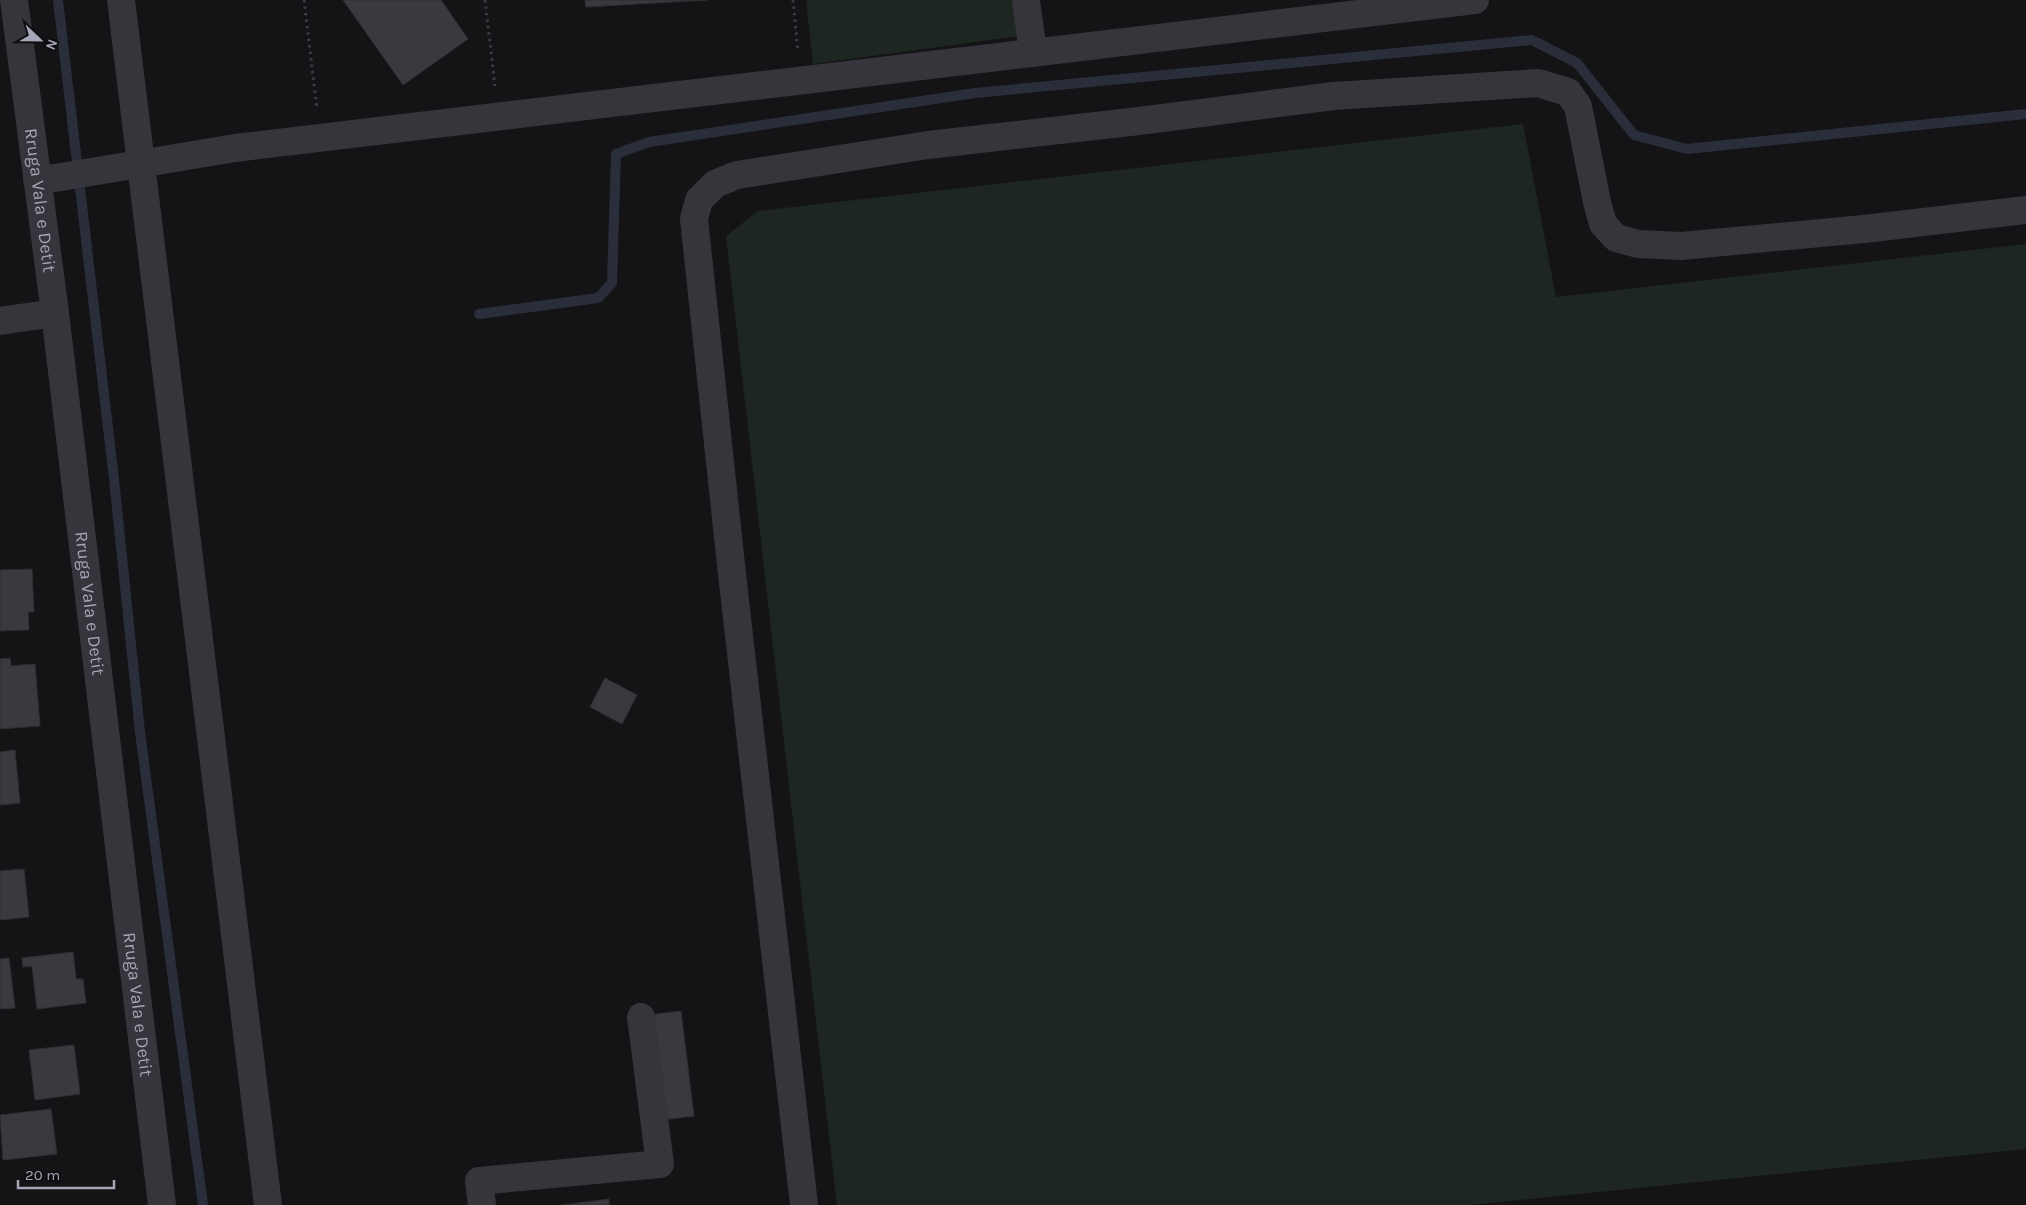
<svg xmlns="http://www.w3.org/2000/svg" width="2026" height="1205" font-family="Karla,sans-serif">
  <style>
    .green { fill: #1e2621 }
    .lines { fill: none; stroke-linecap: round; stroke-linejoin: round }
    .stream { stroke: #2a2e3a; stroke-width: 10 }
    .building { fill: #3a393e; stroke: #2f2e32 }
    .path { stroke: #3b3b42; stroke-width: 3; stroke-dasharray: 2.5 4; stroke-linecap: butt }
    .minor { stroke: #35353b; stroke-width: 28 }
    .labels { text-anchor: middle; dominant-baseline: central; stroke-width: 4; stroke-linejoin: round; paint-order: stroke }
    .street-label { font-size: 18px; fill: #a5a6b6; stroke: #0f0f11 }
  </style>
  <rect width="100%" height="100%" fill="#141416"/>
  <g class="green">
    <polygon points="806,0 1016,0 1020,36 813,64"/>
    <polygon points="1523,124 1556,297 2026,244 2026,1149 1470,1205 837,1205 726,236 758,211"/>
  </g>
  <g class="lines">
    <g class="stream">
      <polyline points="58,0 114,479 140,732 203,1205"/>
      <polyline points="479,314 598,298 612,283 616,154 649,142 975,93 1532,40 1577,63 1634,135 1687,149 2026,114"/>
    </g>
  </g>
  <g class="building">
    <polygon points="343,0 441,0 468,39 403,85"/>
    <polygon points="585,0 707,0 586,7"/>
    <polygon points="32,569 34,612 28,612 29,630 0,631 0,570"/>
    <polygon points="10,658 11,666 35,664 40,726 0,729 0,659"/>
    <polygon points="605,678 637,695 622,724 590,707"/>
    <polygon points="15,750 20,803 0,805 0,752"/>
    <polygon points="24,869 29,917 0,920 0,871"/>
    <polygon points="73,952 76,979 83,979 86,1003 37,1009 32,966 23,967 22,958"/>
    <polygon points="9,958 15,1008 0,1009 0,959"/>
    <polygon points="681,1011 694,1116 662,1120 649,1015"/>
    <polygon points="74,1045 80,1094 35,1100 29,1050"/>
    <polygon points="51,1109 57,1154 3,1160 0,1115"/>
    <polygon points="609,1199 609,1205 563,1205"/>
  </g>
  <g class="lines">
    <g class="path">
      <polyline points="304,0 317,109"/>
      <polyline points="485,0 495,86"/>
      <polyline points="793,0 798,52"/>
    </g>
    <g class="minor">
      <path id="s1" d="M14 0 55 313 162 1205"/>
      <polyline points="121,0 268,1205"/>
      <polyline points="1026,0 1033,53"/>
      <polyline points="37,179 55,178 235,148 1475,0"/>
      <polyline points="0,321 55,313"/>
      <polyline points="482,1205 479,1181 660,1164 641,1017"/>
      <polyline points="804,1205 732,574 694,219 699,200 715,184 737,175 928,145 1139,121 1334,96 1538,83 1568,92 1578,106 1597,202 1603,224 1616,238 1638,244 1681,246 1864,229 2026,210"/>
    </g>
  </g>
  <g class="labels">
    <g class="street-label">
      <text stroke="none"><textPath href="#s1" startOffset="202">Rruga Vala e Detit</textPath></text>
      <text stroke="none"><textPath href="#s1" startOffset="608">Rruga Vala e Detit</textPath></text>
      <text stroke="none"><textPath href="#s1" startOffset="1012">Rruga Vala e Detit</textPath></text>
    </g>
  </g>
  <g transform="translate(40 40) rotate(112)" stroke="#0f0f11" stroke-width="4" paint-order="stroke">
  <path d="M0-4L9 19L0 12L-9 19Z" fill="#a5a6b6"/>
  <text y="-8" font-size="14" font-weight="bold" text-anchor="middle" fill="#a5a6b6">N</text>
  </g>
  <path d="M18 1180v8h96v-8" fill="none" stroke="#a5a6b6" stroke-width="2.5"/>
  <text x="25" y="1180" font-size="15" fill="#a5a6b6" stroke="#0f0f11" stroke-width="4" paint-order="stroke">20 m</text>
</svg>
